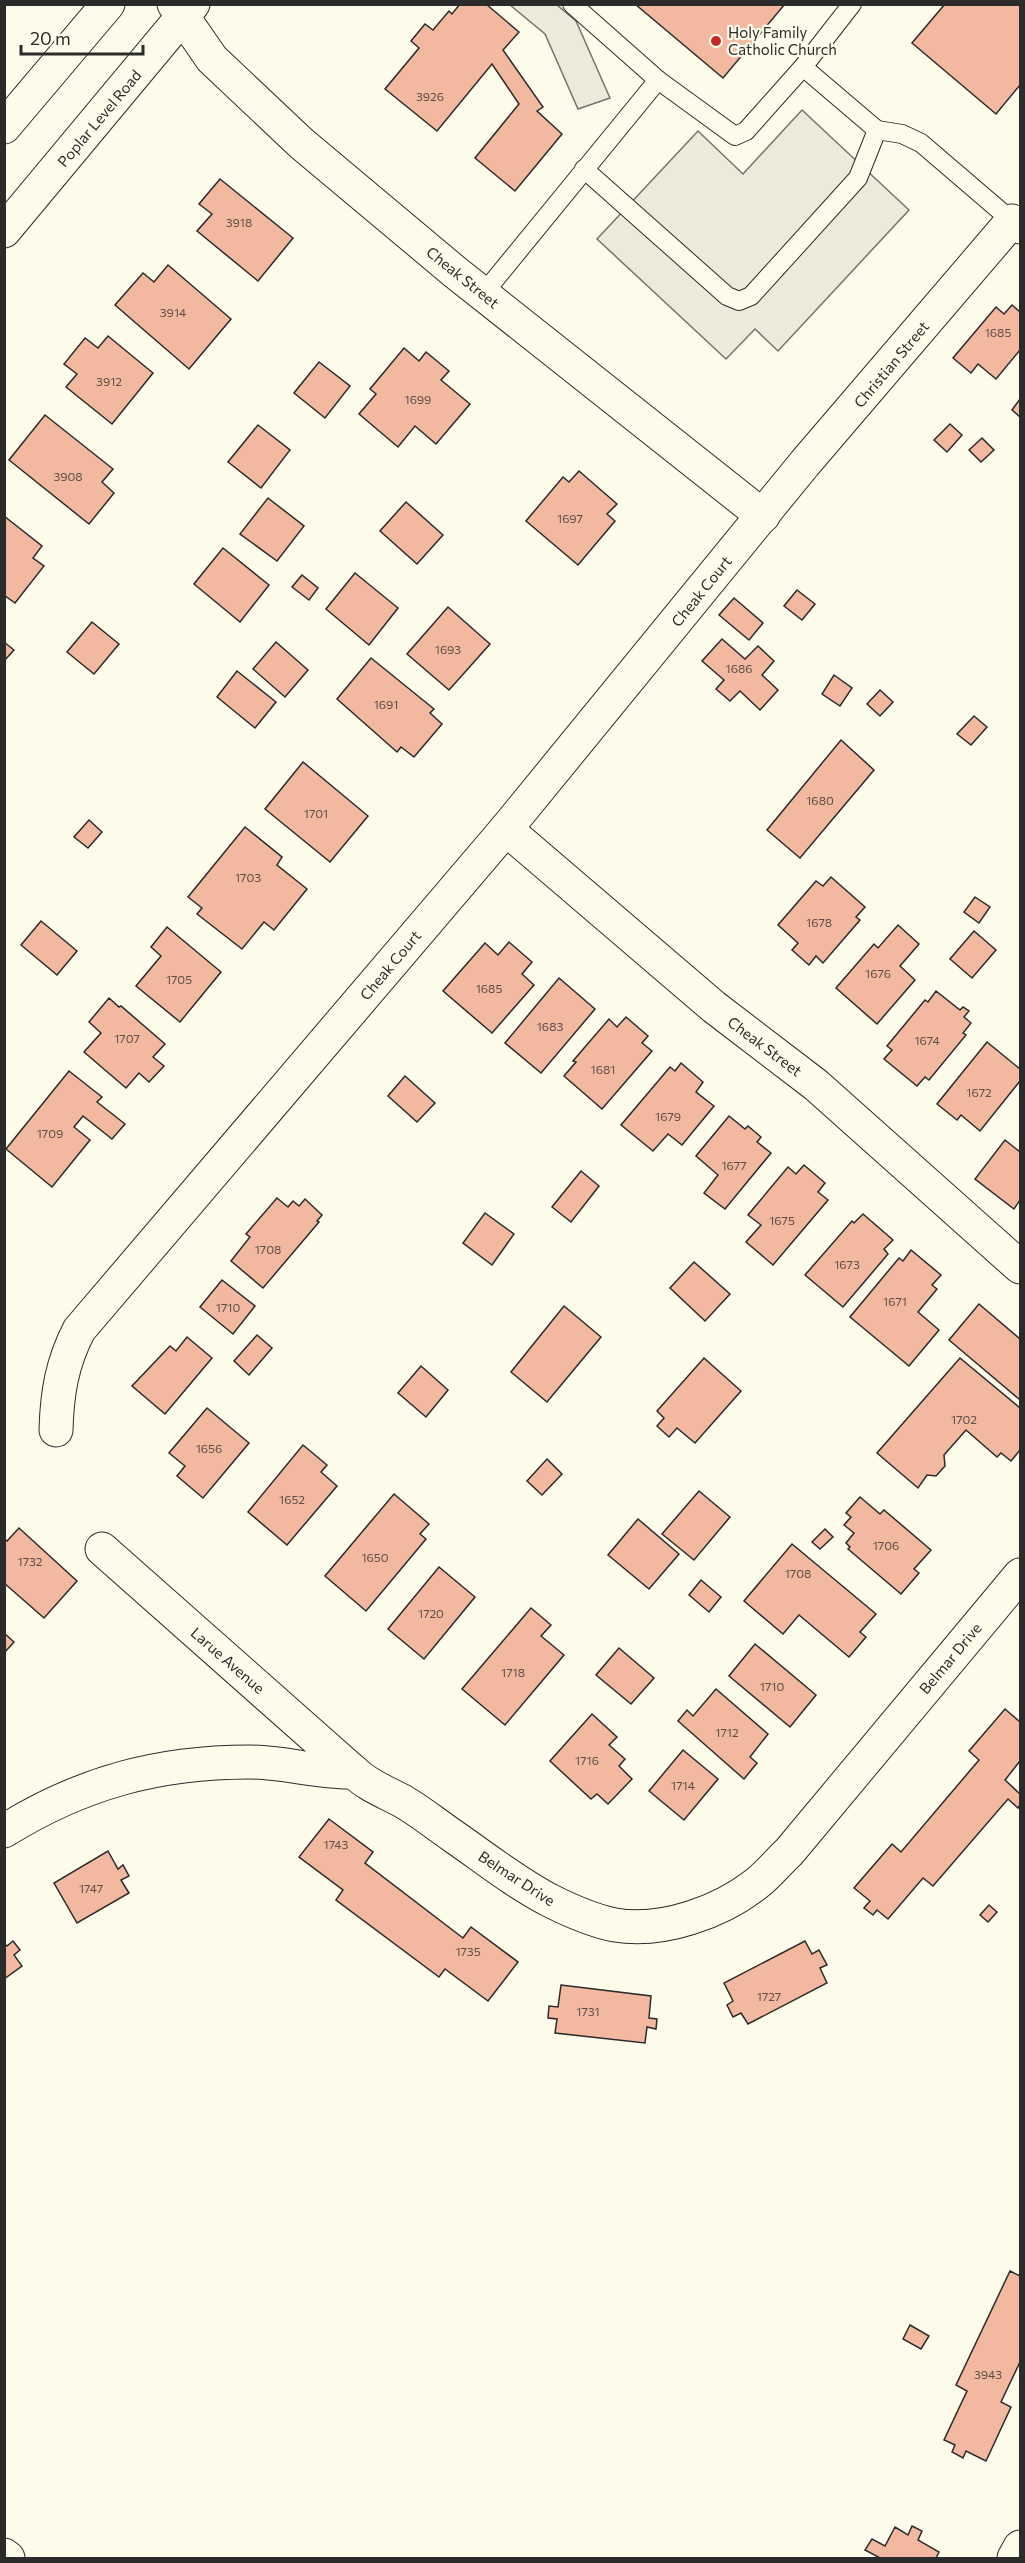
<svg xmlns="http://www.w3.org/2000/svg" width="1025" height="2563" font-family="Commissioner,sans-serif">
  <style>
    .parking { fill: #eceadb; stroke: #74746e; stroke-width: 1.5 }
    .building { fill: #f2b8a0; stroke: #2b2b2b; stroke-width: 1.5 }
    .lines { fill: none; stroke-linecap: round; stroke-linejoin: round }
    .service-casing { stroke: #2b2b2b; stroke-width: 20 }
    .minor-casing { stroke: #2b2b2b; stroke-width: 35 }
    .secondary-casing { stroke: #2b2b2b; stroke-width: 35 }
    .service { stroke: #fdfbea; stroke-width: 18 }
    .minor { stroke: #fdfbea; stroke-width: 33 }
    .secondary { stroke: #fdfbea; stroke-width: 33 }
    .poi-dot { fill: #c62828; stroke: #fdfbea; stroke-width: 2 }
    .labels { text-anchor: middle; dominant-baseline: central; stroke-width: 4.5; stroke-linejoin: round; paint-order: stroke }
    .number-label { font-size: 12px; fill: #5d4e48 }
    .poi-label { font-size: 15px; fill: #2b2b2b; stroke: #fdfbea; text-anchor: start }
    .street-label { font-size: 15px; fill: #2b2b2b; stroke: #fdfbea }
  </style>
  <rect width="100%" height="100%" fill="#fdfbea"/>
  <g class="parking">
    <polygon points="510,5 557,5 576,21 610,98 578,109 545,34"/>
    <polygon points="802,110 909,210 778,351 755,329 726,359 597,239 698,131 743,174"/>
  </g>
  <g class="building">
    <polygon points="460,4 486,4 519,32 503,50 543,107 537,111 562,134 515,191 475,158 519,104 492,64 437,131 385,89 419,48 411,41 425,24 433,30 449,11 452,14"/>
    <polygon points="635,4 785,4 723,78"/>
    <polygon points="945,4 1020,4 1020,85 996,114 912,43"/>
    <polygon points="220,179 293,238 258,281 197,231 212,214 199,204"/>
    <polygon points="168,265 231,319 189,369 115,305 143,273 154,282"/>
    <polygon points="1012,305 1020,312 1020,350 996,379 978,364 971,373 953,358 996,307 1004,314"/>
    <polygon points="108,336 153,373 112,424 66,387 77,374 64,364 85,338 98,348"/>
    <polygon points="404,348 419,361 426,352 449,371 441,380 470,404 436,444 415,426 398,447 359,414 376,394 370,389"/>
    <polygon points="319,362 350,386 325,418 294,393"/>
    <polygon points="1020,399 1020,417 1012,410"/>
    <polygon points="45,415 113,469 102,482 114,493 89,524 9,460"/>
    <polygon points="950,424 962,435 947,452 934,440"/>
    <polygon points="258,425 290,450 261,488 228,462"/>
    <polygon points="982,438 994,450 981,462 969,450"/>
    <polygon points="579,471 617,504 607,514 615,521 578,565 526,521 563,477 569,482"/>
    <polygon points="268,498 304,526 277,561 240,534"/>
    <polygon points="406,502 443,535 417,564 380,531"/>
    <polygon points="4,516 42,546 33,558 44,566 15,603 4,595"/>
    <polygon points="223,548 269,585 240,622 194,584"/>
    <polygon points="355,573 398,608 369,645 326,609"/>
    <polygon points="302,575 318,588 309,600 292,587"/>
    <polygon points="797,590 815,604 802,620 784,606"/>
    <polygon points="734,598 763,623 749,640 719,615"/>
    <polygon points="448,607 490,644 449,690 407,654"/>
    <polygon points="92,622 119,644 94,674 67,652"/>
    <polygon points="722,639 745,659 758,646 774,661 762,675 778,690 760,710 740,691 730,701 716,689 724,680 702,661"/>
    <polygon points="4,642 14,650 4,661"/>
    <polygon points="276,642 308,670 285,697 253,669"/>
    <polygon points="371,658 434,709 430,713 442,724 414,757 401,747 397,752 337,699"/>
    <polygon points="237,671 276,702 255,728 217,697"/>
    <polygon points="834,675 852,688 840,706 822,694"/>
    <polygon points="880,690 893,702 880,716 867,704"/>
    <polygon points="974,716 987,727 971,745 957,734"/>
    <polygon points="841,740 874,770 800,858 767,830"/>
    <polygon points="303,762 368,816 330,862 265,809"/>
    <polygon points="89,820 102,832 88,848 74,837"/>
    <polygon points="245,827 282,857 277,865 307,889 274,930 264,922 242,949 197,914 202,908 188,897"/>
    <polygon points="831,877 865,907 856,917 860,920 823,963 816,956 809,965 792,950 798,943 778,925 816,881 823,886"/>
    <polygon points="975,897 990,907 979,923 964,912"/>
    <polygon points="41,921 77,951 57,975 21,945"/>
    <polygon points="898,925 919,944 900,966 915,980 877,1024 836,988 874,944 878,948"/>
    <polygon points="167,927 221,972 180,1022 136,986 161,956 151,947"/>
    <polygon points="974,931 996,950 972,978 950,959"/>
    <polygon points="509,942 532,962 522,974 534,985 492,1033 443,991 485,943 498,955"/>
    <polygon points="559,978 595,1009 541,1073 505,1043"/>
    <polygon points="936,991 960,1010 963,1007 969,1011 964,1017 971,1023 963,1033 966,1035 929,1080 925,1077 917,1086 884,1059 892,1050 887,1046 925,1000 928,1002"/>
    <polygon points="109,998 119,1007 121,1006 165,1044 153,1057 164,1066 149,1082 139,1073 126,1088 84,1052 101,1033 89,1022"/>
    <polygon points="626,1017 648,1036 642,1043 652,1051 602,1109 564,1076 576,1062 573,1061 609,1019 617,1027"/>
    <polygon points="987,1042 1020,1069 1020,1081 980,1131 961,1115 957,1120 937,1104"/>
    <polygon points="681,1063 703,1082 696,1092 714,1106 682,1145 668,1134 653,1151 621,1125 670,1067 675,1071"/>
    <polygon points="69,1071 102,1097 97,1102 125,1124 112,1139 83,1116 74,1127 90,1140 52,1187 6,1149"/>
    <polygon points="405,1076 435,1103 417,1122 388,1096"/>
    <polygon points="729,1116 745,1129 748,1126 761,1137 757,1142 771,1153 725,1209 704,1193 718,1175 696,1156"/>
    <polygon points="1005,1140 1020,1152 1020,1200 1014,1209 975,1179"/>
    <polygon points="804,1165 825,1183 818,1192 828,1200 773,1265 746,1242 761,1225 748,1215 788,1167 796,1174"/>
    <polygon points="581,1171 599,1186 571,1222 552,1207"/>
    <polygon points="277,1198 288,1207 293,1201 299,1206 305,1199 322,1215 317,1221 319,1222 263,1288 231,1261 250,1237 246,1234"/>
    <polygon points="485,1213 514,1234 492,1265 463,1243"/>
    <polygon points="863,1214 893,1240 884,1249 888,1254 843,1307 805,1275 852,1221 854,1223"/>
    <polygon points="911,1250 941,1275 932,1285 937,1289 918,1312 939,1330 909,1366 850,1317 899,1258 903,1261"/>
    <polygon points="694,1262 730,1294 705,1321 670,1288"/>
    <polygon points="222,1280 255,1306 233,1334 200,1307"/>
    <polygon points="979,1304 1020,1339 1020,1400 949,1340"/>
    <polygon points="564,1306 601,1337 547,1402 511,1372"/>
    <polygon points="257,1335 272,1348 249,1375 234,1361"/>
    <polygon points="187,1337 212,1358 165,1414 132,1386 170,1346 176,1351"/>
    <polygon points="704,1358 741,1391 695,1443 677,1428 669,1437 657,1426 664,1418 657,1411"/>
    <polygon points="960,1358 1020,1408 1020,1450 1011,1461 1001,1453 997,1457 966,1430 944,1455 945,1466 936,1476 927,1475 918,1488 877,1453"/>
    <polygon points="421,1366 448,1390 426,1417 398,1393"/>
    <polygon points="207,1408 249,1443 203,1498 177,1476 185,1466 169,1453"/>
    <polygon points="303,1445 327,1465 321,1472 337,1486 287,1545 248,1512"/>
    <polygon points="547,1459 562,1474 542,1495 527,1481"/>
    <polygon points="699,1491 730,1517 694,1560 662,1534"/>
    <polygon points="394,1494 429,1524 420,1534 426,1539 366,1611 325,1576"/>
    <polygon points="860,1497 880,1514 884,1510 931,1550 914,1569 919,1573 901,1594 848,1549 850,1547 846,1543 854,1533 844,1525 851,1517 846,1513"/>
    <polygon points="638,1519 679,1554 649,1589 608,1555"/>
    <polygon points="19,1528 77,1581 44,1618 4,1583 4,1539 7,1541"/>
    <polygon points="825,1529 833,1537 820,1549 812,1542"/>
    <polygon points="792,1544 876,1614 860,1632 866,1637 849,1657 799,1615 783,1634 744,1601"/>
    <polygon points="439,1567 475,1597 424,1659 388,1629"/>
    <polygon points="701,1580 721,1597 709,1612 689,1595"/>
    <polygon points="531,1608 551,1625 541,1636 564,1655 505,1725 462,1689"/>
    <polygon points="4,1633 14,1642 4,1653"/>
    <polygon points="755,1644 816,1695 790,1727 729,1676"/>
    <polygon points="619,1648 654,1678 631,1704 596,1675"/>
    <polygon points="716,1689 768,1734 750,1757 757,1763 744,1779 678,1721 687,1710 693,1716"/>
    <polygon points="1005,1709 1020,1722 1020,1761 1005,1780 1020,1794 1020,1805 1018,1808 1008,1799 933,1886 923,1878 888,1919 877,1910 873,1915 864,1908 870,1901 854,1888 892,1844 901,1852 979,1760 969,1751"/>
    <polygon points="592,1714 617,1737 609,1745 625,1759 619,1766 632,1779 608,1804 597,1794 591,1799 550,1761"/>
    <polygon points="683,1750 718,1779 684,1820 649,1791"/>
    <polygon points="329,1819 373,1852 365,1863 463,1938 471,1927 518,1962 488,2001 445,1969 439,1977 336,1900 343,1890 299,1857"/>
    <polygon points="108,1851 118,1869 123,1865 129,1876 121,1880 129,1893 77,1923 54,1883"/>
    <polygon points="989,1905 997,1912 988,1922 980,1915"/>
    <polygon points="13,1941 20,1950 14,1955 22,1966 4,1979 4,1943 7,1946"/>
    <polygon points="805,1941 812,1954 819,1950 827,1965 820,1968 827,1983 748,2024 741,2013 733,2017 727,2005 733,2001 724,1983"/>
    <polygon points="561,1985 651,1996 649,2018 657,2019 656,2029 647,2027 645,2043 555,2033 557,2019 548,2018 549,2006 558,2007"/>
    <polygon points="1010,2271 1020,2276 1020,2362 1001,2402 1011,2407 986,2461 966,2451 963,2458 952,2452 955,2445 944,2440 967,2391 956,2385"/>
    <polygon points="910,2325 929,2336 921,2349 903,2339"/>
    <polygon points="912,2526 922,2531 918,2540 939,2552 936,2558 880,2558 865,2550 872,2539 885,2546 895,2527 908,2535"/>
  </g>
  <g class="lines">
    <defs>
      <g id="service">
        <polyline points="572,4 658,80 735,136 746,131 803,67 852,4"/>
        <polyline points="877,130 902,134 921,143 1012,221"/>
        <polyline points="584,169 727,296 739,301 751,296 858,178 877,130 803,67"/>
        <polyline points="483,294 658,80"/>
      </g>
      <g id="minor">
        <polyline points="174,4 212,59 301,143 455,272 763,516"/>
        <polyline points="506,829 714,1007 816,1085 1020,1267"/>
        <path d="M56 1430C57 1393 62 1363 79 1330L506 829 805 463 1012 221 1020 227"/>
        <polyline points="102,1549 354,1772"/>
        <path d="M4 1831C81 1783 158 1762 249 1762 284 1762 318 1773 354 1772 368 1786 386 1792 404 1802 421 1812 437 1825 453 1836 485 1858 516 1883 551 1901 571 1911 594 1921 615 1925 663 1933 720 1912 756 1884 768 1875 778 1862 789 1852L1020 1575"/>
        <polyline points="4,2555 8,2558"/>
        <polyline points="1014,2558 1020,2547"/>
      </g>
      <g id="secondary">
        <polyline points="4,127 108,4"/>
        <polyline points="4,231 193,4"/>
      </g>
    </defs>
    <use href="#service" class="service-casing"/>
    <use href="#minor" class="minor-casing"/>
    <use href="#secondary" class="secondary-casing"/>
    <use href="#service" class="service"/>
    <use href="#minor" class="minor"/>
    <use href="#secondary" class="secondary"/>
  </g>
  <circle class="poi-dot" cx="716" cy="41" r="6"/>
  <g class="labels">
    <g class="number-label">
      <text x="430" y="96">3926</text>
      <text x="239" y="222">3918</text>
      <text x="173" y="312">3914</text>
      <text x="998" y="332">1685</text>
      <text x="109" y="381">3912</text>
      <text x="418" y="399">1699</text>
      <text x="68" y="476">3908</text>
      <text x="570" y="518">1697</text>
      <text x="448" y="649">1693</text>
      <text x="739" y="668">1686</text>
      <text x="386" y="704">1691</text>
      <text x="820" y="800">1680</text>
      <text x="316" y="813">1701</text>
      <text x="248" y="877">1703</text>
      <text x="819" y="922">1678</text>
      <text x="878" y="973">1676</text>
      <text x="179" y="979">1705</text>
      <text x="489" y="988">1685</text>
      <text x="550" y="1026">1683</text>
      <text x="127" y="1038">1707</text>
      <text x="927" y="1040">1674</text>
      <text x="603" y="1069">1681</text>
      <text x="979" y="1092">1672</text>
      <text x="668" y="1116">1679</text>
      <text x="50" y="1133">1709</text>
      <text x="734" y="1165">1677</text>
      <text x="782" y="1220">1675</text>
      <text x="268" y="1249">1708</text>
      <text x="847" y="1264">1673</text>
      <text x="895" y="1301">1671</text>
      <text x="228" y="1307">1710</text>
      <text x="964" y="1419">1702</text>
      <text x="209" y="1448">1656</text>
      <text x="292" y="1499">1652</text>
      <text x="886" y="1545">1706</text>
      <text x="375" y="1557">1650</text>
      <text x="30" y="1561">1732</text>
      <text x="798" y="1573">1708</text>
      <text x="431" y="1613">1720</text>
      <text x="513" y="1672">1718</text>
      <text x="772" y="1686">1710</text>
      <text x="727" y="1732">1712</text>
      <text x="587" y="1760">1716</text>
      <text x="683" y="1785">1714</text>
      <text x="336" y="1844">1743</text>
      <text x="91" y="1888">1747</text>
      <text x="468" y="1951">1735</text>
      <text x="769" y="1996">1727</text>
      <text x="588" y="2011">1731</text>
      <text x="988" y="2374">3943</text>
    </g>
    <g class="poi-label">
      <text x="728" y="32">Holy Family<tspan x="728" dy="17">Catholic Church</tspan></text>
    </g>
    <g class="street-label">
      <text transform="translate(99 118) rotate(-50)">Poplar Level Road</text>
      <text transform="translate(463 277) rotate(39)">Cheak Street</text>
      <text transform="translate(891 364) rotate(-50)">Christian Street</text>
      <text transform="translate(701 591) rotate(-51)">Cheak Court</text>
      <text transform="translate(390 965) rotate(-50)">Cheak Court</text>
      <text transform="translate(765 1046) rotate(37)">Cheak Street</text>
      <text transform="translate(950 1658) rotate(-50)">Belmar Drive</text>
      <text transform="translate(228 1660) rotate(41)">Larue Avenue</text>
      <text transform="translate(517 1878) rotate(33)">Belmar Drive</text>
    </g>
  </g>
  <rect width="1025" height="2563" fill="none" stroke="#2b2b2b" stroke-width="12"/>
  <path d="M21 45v9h122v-9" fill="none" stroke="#2b2b2b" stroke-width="3"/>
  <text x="30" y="45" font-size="18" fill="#2b2b2b" stroke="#fdfbea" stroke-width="4.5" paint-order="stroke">20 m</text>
</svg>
